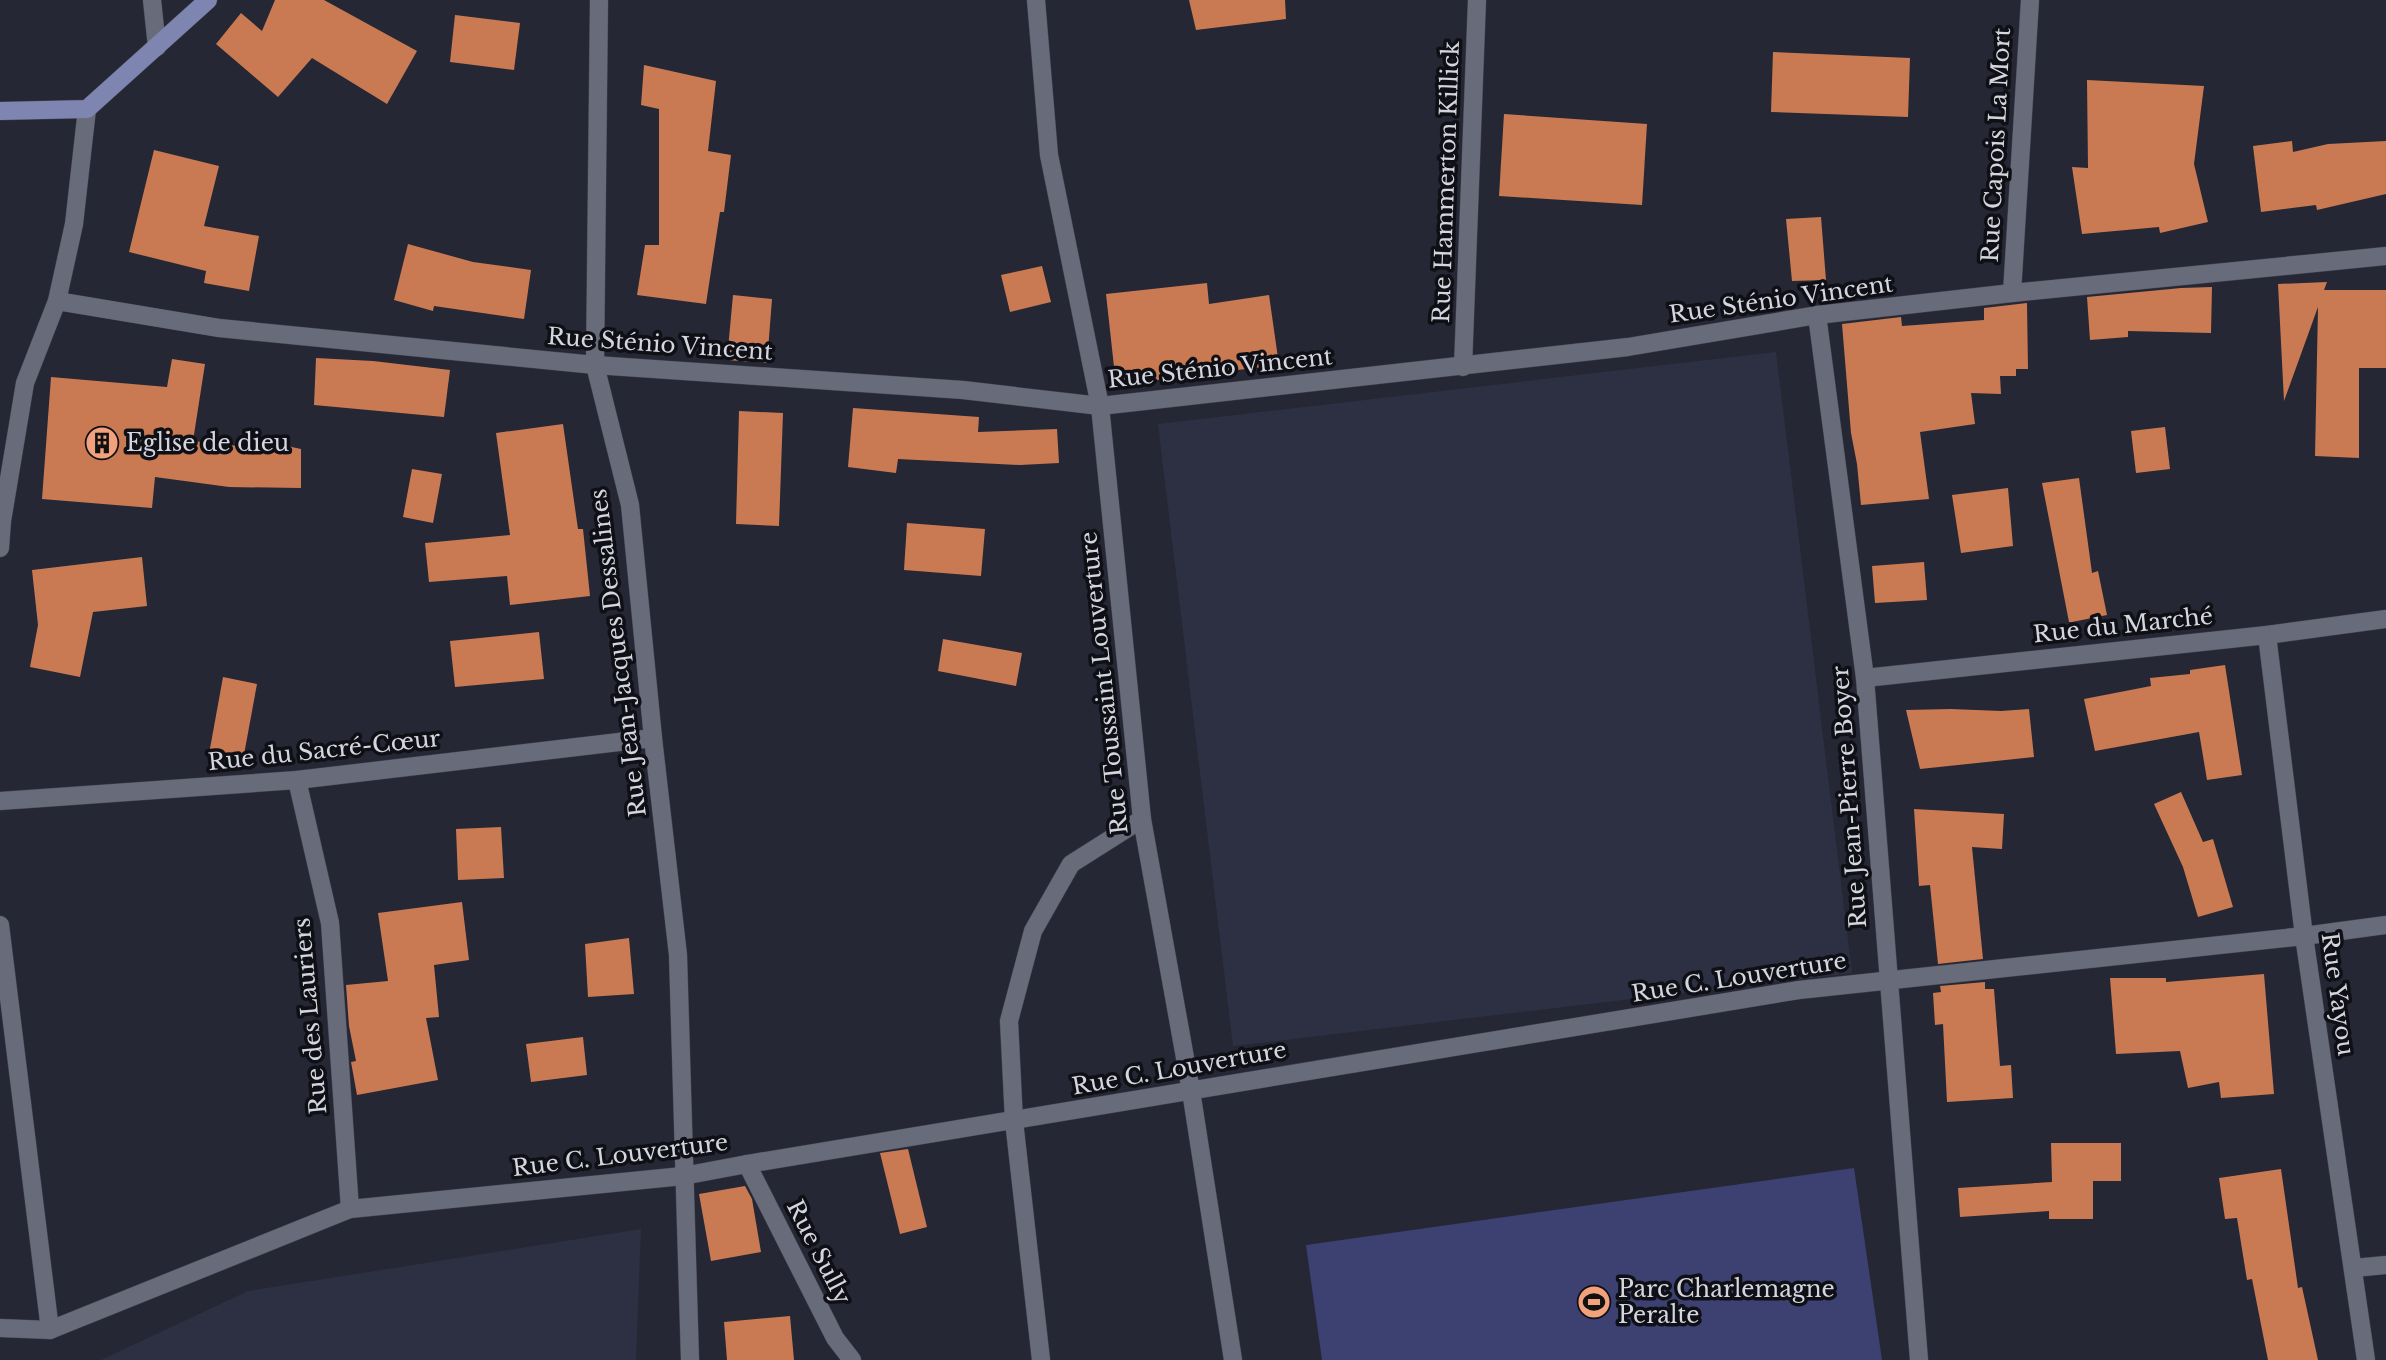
<svg xmlns="http://www.w3.org/2000/svg" width="2386" height="1360" font-family="'Libre Baskerville',serif">
  <style>
    .built { fill: #2d3043 }
    .green { fill: #3c4172 }
    .building { fill: #ca7a52 }
    .lines { fill: none; stroke-linecap: round; stroke-linejoin: round }
    .minor-casing { stroke: #41434e; stroke-width: 19 }
    .major-casing { stroke: #41434e; stroke-width: 19 }
    .minor { stroke: #686b7a; stroke-width: 18 }
    .major { stroke: #7f85b1; stroke-width: 18 }
    .labels { text-anchor: middle; dominant-baseline: central; stroke-width: 7; stroke-linejoin: round; paint-order: stroke }
    .street-label { font-size: 23px; fill: #d4d5de; stroke: #0f1016 }
    .poi-label { font-size: 23px; fill: #d4d5de; stroke: #0f1016; text-anchor: start }
  </style>
  <rect width="100%" height="100%" fill="#252734"/>
  <g class="built">
    <polygon points="1776,352 1852,973 1233,1046 1158,424"/>
    <polygon points="641,1229 636,1360 101,1360 248,1291"/>
  </g>
  <polygon class="green" points="1854,1168 1882,1360 1322,1360 1306,1245"/>
  <g class="building">
    <polygon points="275,0 324,0 417,51 387,104 312,58 278,97 216,44 241,13 262,31"/>
    <polygon points="1189,0 1285,0 1286,19 1196,30"/>
    <polygon points="455,15 520,23 514,70 450,62"/>
    <polygon points="1773,52 1910,58 1908,117 1771,112"/>
    <polygon points="644,65 716,81 708,151 731,155 724,212 720,212 706,304 637,295 645,245 659,245 659,109 641,105"/>
    <polygon points="2087,80 2204,86 2194,164 2208,222 2160,233 2159,227 2082,234 2072,167 2088,168"/>
    <polygon points="1504,114 1647,124 1642,205 1499,196"/>
    <polygon points="2292,141 2293,152 2328,144 2386,141 2386,194 2317,210 2316,205 2261,212 2253,146"/>
    <polygon points="154,150 219,166 204,226 259,236 249,291 204,283 206,271 129,252"/>
    <polygon points="1821,217 1826,280 1792,281 1786,219"/>
    <polygon points="408,244 473,262 531,270 524,319 434,306 433,311 394,300"/>
    <polygon points="1042,266 1051,302 1010,312 1001,275"/>
    <polygon points="2327,282 2324,290 2386,290 2386,368 2359,368 2359,458 2315,456 2318,307 2284,401 2278,284"/>
    <polygon points="1207,283 1209,304 1269,295 1279,365 1116,385 1106,294"/>
    <polygon points="2212,287 2211,333 2128,331 2128,337 2090,340 2087,297 2181,288"/>
    <polygon points="733,295 772,299 767,363 727,360"/>
    <polygon points="2027,303 2028,369 2016,369 2016,376 2000,376 2001,394 1971,393 1975,424 1920,432 1929,499 1861,505 1857,464 1851,433 1842,324 1901,317 1902,326 1984,320 1984,308"/>
    <polygon points="316,358 373,361 450,370 444,417 314,405"/>
    <polygon points="172,359 205,364 193,441 273,450 273,443 301,449 301,488 229,487 155,477 152,508 42,499 51,377 167,387"/>
    <polygon points="853,408 979,417 978,432 1057,429 1059,463 1020,465 898,459 896,473 848,467"/>
    <polygon points="739,411 783,413 779,526 736,524"/>
    <polygon points="563,424 578,529 583,529 590,596 510,605 507,576 429,582 425,543 510,535 496,433"/>
    <polygon points="2165,427 2170,469 2136,473 2131,431"/>
    <polygon points="412,469 442,474 433,523 403,517"/>
    <polygon points="2079,478 2092,573 2098,571 2107,615 2072,622 2069,622 2042,483"/>
    <polygon points="2008,488 2013,546 1961,553 1952,495"/>
    <polygon points="907,523 985,529 981,576 904,570"/>
    <polygon points="142,557 147,606 93,612 80,677 30,667 38,625 32,570"/>
    <polygon points="1924,562 1927,600 1875,603 1872,566"/>
    <polygon points="539,632 544,679 455,687 450,641"/>
    <polygon points="943,639 1022,653 1016,686 938,671"/>
    <polygon points="2225,665 2242,775 2207,780 2199,732 2095,751 2084,699 2151,686 2150,678 2190,674 2190,670"/>
    <polygon points="223,677 257,684 243,760 209,754"/>
    <polygon points="1951,709 2001,711 2029,709 2034,757 1920,769 1906,710"/>
    <polygon points="2181,792 2203,842 2213,839 2233,907 2198,917 2183,867 2154,804"/>
    <polygon points="1914,809 2004,814 2002,849 1972,847 1983,959 1938,964 1930,885 1919,886"/>
    <polygon points="501,827 504,878 458,880 456,829"/>
    <polygon points="462,902 469,960 434,965 439,1017 426,1018 438,1080 357,1095 351,1062 356,1061 349,1026 346,985 388,981 378,913"/>
    <polygon points="629,938 634,994 588,997 585,944"/>
    <polygon points="2264,974 2274,1094 2221,1098 2219,1082 2188,1088 2180,1051 2116,1054 2110,978 2166,978 2166,982"/>
    <polygon points="1985,982 1985,989 1994,989 2000,1066 2011,1065 2013,1098 1947,1102 1943,1024 1935,1025 1933,993 1941,992 1940,986"/>
    <polygon points="583,1037 587,1075 531,1082 526,1044"/>
    <polygon points="2051,1143 2121,1143 2121,1181 2093,1181 2093,1219 2049,1219 2049,1211 1960,1217 1958,1188 2052,1182"/>
    <polygon points="908,1149 927,1227 900,1234 880,1153"/>
    <polygon points="2281,1169 2298,1288 2302,1287 2318,1360 2268,1360 2252,1279 2247,1280 2237,1218 2225,1219 2219,1178"/>
    <polygon points="745,1186 752,1199 761,1252 711,1261 699,1194"/>
    <polygon points="790,1316 794,1360 727,1360 724,1322"/>
  </g>
  <g class="lines">
    <defs>
      <g id="minor">
        <polyline points="152,0 157,47"/>
        <polyline points="599,0 595,365 630,505 653,738 678,955 690,1360"/>
        <polyline points="1036,0 1049,155 1100,406 1142,819 1191,1091 1233,1360"/>
        <polyline points="2012,293 2030,0"/>
        <polyline points="57,301 219,328 595,365 963,390 1100,406 1628,347 1817,315 2012,293 2386,256"/>
        <polyline points="1817,315 1865,678 1919,1360"/>
        <polyline points="1463,367 1477,0"/>
        <polyline points="0,548 2,521 25,383 57,301 74,224 87,109"/>
        <polyline points="2267,635 2304,936 2366,1360"/>
        <polyline points="1865,678 2267,635 2386,619"/>
        <polyline points="297,780 330,923 350,1209"/>
        <polyline points="0,801 297,780 653,738"/>
        <polyline points="0,925 50,1330"/>
        <polyline points="747,1164 835,1338 852,1360"/>
        <polyline points="2354,1268 2386,1265"/>
        <polyline points="0,1328 50,1330 350,1209 683,1176 747,1164 1799,990 2304,936 2386,925"/>
        <polyline points="1041,1360 1014,1121 1009,1021 1033,931 1071,864 1142,819"/>
      </g>
      <polyline id="major" points="0,111 87,109 208,0"/>
    </defs>
    <use href="#minor" class="minor-casing"/>
    <use href="#major" class="major-casing"/>
    <use href="#minor" class="minor"/>
    <use href="#major" class="major"/>
  </g>
  <defs>
    <symbol id="building-disc" viewBox="-11 -11 22 22"><circle r="9.5" fill="#f1a17b" stroke="#0f1016"/><path d="M-4-6H4V6H1V3H-1V6H-4ZM-2.5-4.3h1.7v1.8h-1.7ZM.8-4.3h1.7v1.8H.8ZM-2.5-1h1.7V.8h-1.7ZM.8-1h1.7V.8H.8Z" fill="#111"/></symbol>
    <symbol id="stadium-disc" viewBox="-11 -11 22 22"><circle r="9.5" fill="#f1a17b" stroke="#0f1016"/><path d="M0-5a6.5 5 0 1 0 0 10a6.5 5 0 1 0 0-10ZM-3.5-1.8h7v3.6h-7Z" fill="#111"/></symbol>
  </defs>
  <g fill-rule="evenodd">
    <use href="#building-disc" x="83" y="424" width="38" height="38"/>
    <use href="#stadium-disc" x="1575" y="1283" width="38" height="38"/>
  </g>
  <g class="labels">
    <g class="street-label">
      <text transform="translate(1996 145) rotate(-87)">Rue Capois La Mort</text>
      <text transform="translate(1446 182) rotate(-88)">Rue Hammerton Killick</text>
      <text transform="translate(1781 299) rotate(-8)">Rue Sténio Vincent</text>
      <text transform="translate(660 344) rotate(4)">Rue Sténio Vincent</text>
      <text transform="translate(1220 368) rotate(-6)">Rue Sténio Vincent</text>
      <text transform="translate(2123 625) rotate(-6)">Rue du Marché</text>
      <text transform="translate(618 653) rotate(-97)">Rue Jean-Jacques Dessalines</text>
      <text transform="translate(1104 683) rotate(-96)">Rue Toussaint Louverture</text>
      <text transform="translate(324 750) rotate(-6)">Rue du Sacré-Cœur</text>
      <text transform="translate(1849 797) rotate(-94)">Rue Jean-Pierre Boyer</text>
      <text transform="translate(1739 977) rotate(-9)">Rue C. Louverture</text>
      <text transform="translate(2338 994) rotate(82)">Rue Yayou</text>
      <text transform="translate(310 1016) rotate(-95)">Rue des Lauriers</text>
      <text transform="translate(1179 1068) rotate(-10)">Rue C. Louverture</text>
      <text transform="translate(620 1155) rotate(-7)">Rue C. Louverture</text>
      <text transform="translate(819 1252) rotate(63)">Rue Sully</text>
    </g>
    <g class="poi-label">
      <text x="126" y="443">Eglise de dieu</text>
      <text x="1618" y="1289">Parc Charlemagne<tspan x="1618" dy="26">Peralte</tspan></text>
    </g>
  </g>
</svg>
